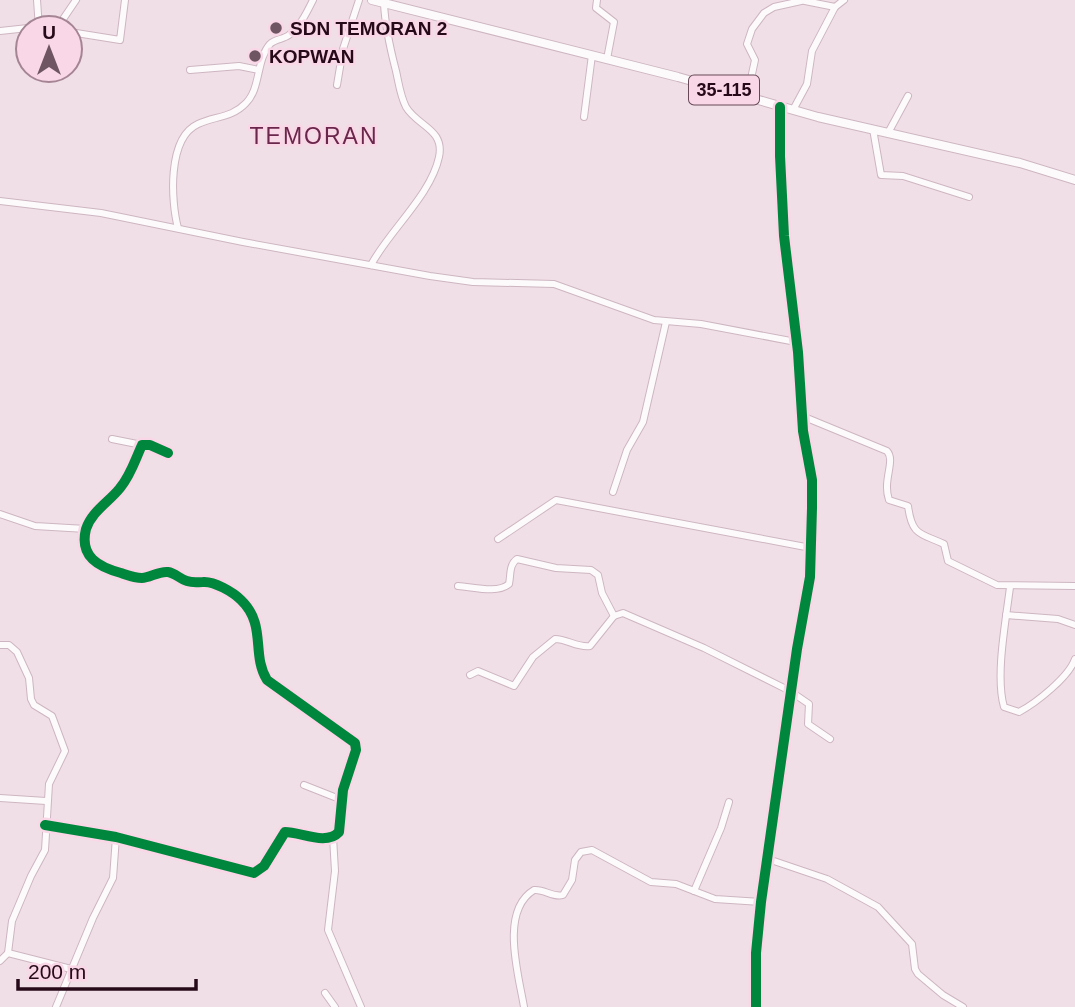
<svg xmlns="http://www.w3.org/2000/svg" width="1075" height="1007" font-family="Helvetica,sans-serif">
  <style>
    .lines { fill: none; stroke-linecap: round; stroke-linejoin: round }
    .minor-casing { stroke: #cdb6c1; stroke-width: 8 }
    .major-casing { stroke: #cdb6c1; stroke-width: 10 }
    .minor { stroke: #fdfafb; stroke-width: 6 }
    .major { stroke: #fdfafb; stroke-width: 8 }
    .cycleway-casing { stroke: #f9d7e6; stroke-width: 15 }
    .cycleway { stroke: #00873e; stroke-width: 10 }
    .poi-dot { fill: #6e5561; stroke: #f9d7e6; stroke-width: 2.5 }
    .labels { text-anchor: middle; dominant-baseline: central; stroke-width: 5; stroke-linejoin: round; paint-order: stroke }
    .shield { fill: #f9d7e6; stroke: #664856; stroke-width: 2 }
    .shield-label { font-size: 18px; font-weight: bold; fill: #270a19 }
    .poi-label { font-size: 19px; font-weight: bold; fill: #270a19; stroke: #f9d7e6; text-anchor: start }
    .quarter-label { font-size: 23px; letter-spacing: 2px; fill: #6a264b; stroke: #f9d7e6 }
  </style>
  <rect width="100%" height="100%" fill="#f1dfe7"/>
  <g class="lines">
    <defs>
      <g id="minor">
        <polyline points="37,0 39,28"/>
        <polyline points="597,0 596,8 614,22 607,59"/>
        <polyline points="800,0 835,7"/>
        <polyline points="57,28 76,0"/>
        <polyline points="0,31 28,28"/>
        <polyline points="70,32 120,40 125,0"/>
        <polyline points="190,70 239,66 259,70"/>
        <polyline points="337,85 343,49 359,0"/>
        <polyline points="747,97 755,60 747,44 752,29 764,13 774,7 801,1"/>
        <polyline points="793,110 807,84 812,51 835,7 844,0"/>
        <polyline points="584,117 592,55"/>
        <polyline points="873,129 881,175 903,176 969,197"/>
        <polyline points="888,133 908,96"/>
        <polyline points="0,201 101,213 243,242 430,276 473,282 554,284 654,320 701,324 796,342"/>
        <path d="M178 228C171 202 167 138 198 124 215 116 232 118 246 103 261 88 256 60 270 44 275 39 284 39 289 35 300 27 307 12 313 0"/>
        <path d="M371 265C389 231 431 195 439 157 445 129 417 126 406 107 400 95 399 84 396 71 390 48 385 27 384 3"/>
        <path d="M802 416 887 451C896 461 882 480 889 500L908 506C912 536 920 533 944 544L948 561 997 585 1075 586"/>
        <polyline points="112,439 142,445"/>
        <polyline points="613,492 627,450 643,422 666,322"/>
        <polyline points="0,514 35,526 86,529"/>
        <polyline points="498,539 556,500 811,548"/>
        <path d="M458 586C474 587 497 594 509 584 511 574 509 565 517 559L556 568 591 570 598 575 602 593 614 616"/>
        <path d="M1010 587C1006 620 995 676 1004 707L1019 712C1036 703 1069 677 1075 659"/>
        <polyline points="1006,615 1058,619 1075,625"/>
        <polyline points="0,645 9,645 17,652 29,678 31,699 34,705 52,716 65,751 49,784 45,850 31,876 12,921 8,953 71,969"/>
        <path d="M470 675 478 671 514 686 533 657 555 639C567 639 578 648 590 646L614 616 623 613 704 648 790 691 809 704 808 724 830 739"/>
        <polyline points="304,785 342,800"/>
        <polyline points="0,798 46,801"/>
        <path d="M45 825 116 837 254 873 264 866 285 832C301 832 326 846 339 832L343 790 356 750 355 743 267 680C251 654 267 625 241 600 233 592 214 581 203 582 197 582 193 583 187 581 180 579 175 573 168 572 158 571 150 578 142 578 135 578 127 575 121 573 99 567 79 557 86 529 92 511 109 502 120 488 131 475 135 460 142 445H150L168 453"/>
        <polyline points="333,837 335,871 328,930 361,1007"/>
        <polyline points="768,859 827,879 878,907 912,944 915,969 918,974 943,995 963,1007"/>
        <polyline points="694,891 721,828 729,802"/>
        <polyline points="0,961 8,953"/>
        <polyline points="325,993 335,1007"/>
        <polyline points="56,1007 93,918 113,878 116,837"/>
        <path d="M524 1007C519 976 499 911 534 890 545 889 553 898 563 895L572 880 575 860 581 852 592 850 651 882 676 884 715 899 761 902"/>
        <polyline points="756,1007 756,953 761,902 797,649 810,577 812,508 812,480 803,431 798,352 784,236 780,156 780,107"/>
      </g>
      <polyline id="major" points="372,0 678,77 818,117 1020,163 1075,180"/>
    </defs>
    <use href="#minor" class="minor-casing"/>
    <use href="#major" class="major-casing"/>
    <use href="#minor" class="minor"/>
    <use href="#major" class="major"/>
    <defs>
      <g id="cycleway">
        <path d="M45 825 116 837 254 873 264 866 285 832C301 832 326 846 339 832L343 790 356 750 355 743 267 680C251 654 267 625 241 600 233 592 214 581 203 582 197 582 193 583 187 581 180 579 175 573 168 572 158 571 150 578 142 578 135 578 127 575 121 573 99 567 79 557 86 529 92 511 109 502 120 488 131 475 135 460 142 445H150L168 453"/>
        <polyline points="756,1007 756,953 761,902 797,649 810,577 812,508 812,480 803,431 798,352 784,236 780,156 780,107"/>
      </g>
    </defs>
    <use href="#cycleway" class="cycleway-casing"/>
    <use href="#cycleway" class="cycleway"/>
  </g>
  <g class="poi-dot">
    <circle cx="276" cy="28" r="7"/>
    <circle cx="255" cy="56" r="7"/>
  </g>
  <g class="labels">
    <rect class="shield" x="689" y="75.5" width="70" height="29" rx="5"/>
    <g class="shield-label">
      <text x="724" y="90">35-115</text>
    </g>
    <g class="poi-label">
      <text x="290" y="28">SDN TEMORAN 2</text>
      <text x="269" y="56">KOPWAN</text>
    </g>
    <g class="quarter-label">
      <text x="314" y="136">TEMORAN</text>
    </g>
  </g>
  <g transform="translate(49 49)"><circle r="33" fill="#f9d7e6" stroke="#a58594" stroke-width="2"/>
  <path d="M0-5L12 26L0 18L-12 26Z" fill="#6e5561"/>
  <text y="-10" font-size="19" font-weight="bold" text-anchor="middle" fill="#270a19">U</text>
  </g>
  <path d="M18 979v10h178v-10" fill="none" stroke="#270a19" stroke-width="3.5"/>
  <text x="28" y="979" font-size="21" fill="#270a19" stroke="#f9d7e6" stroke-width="5" paint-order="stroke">200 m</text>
</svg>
